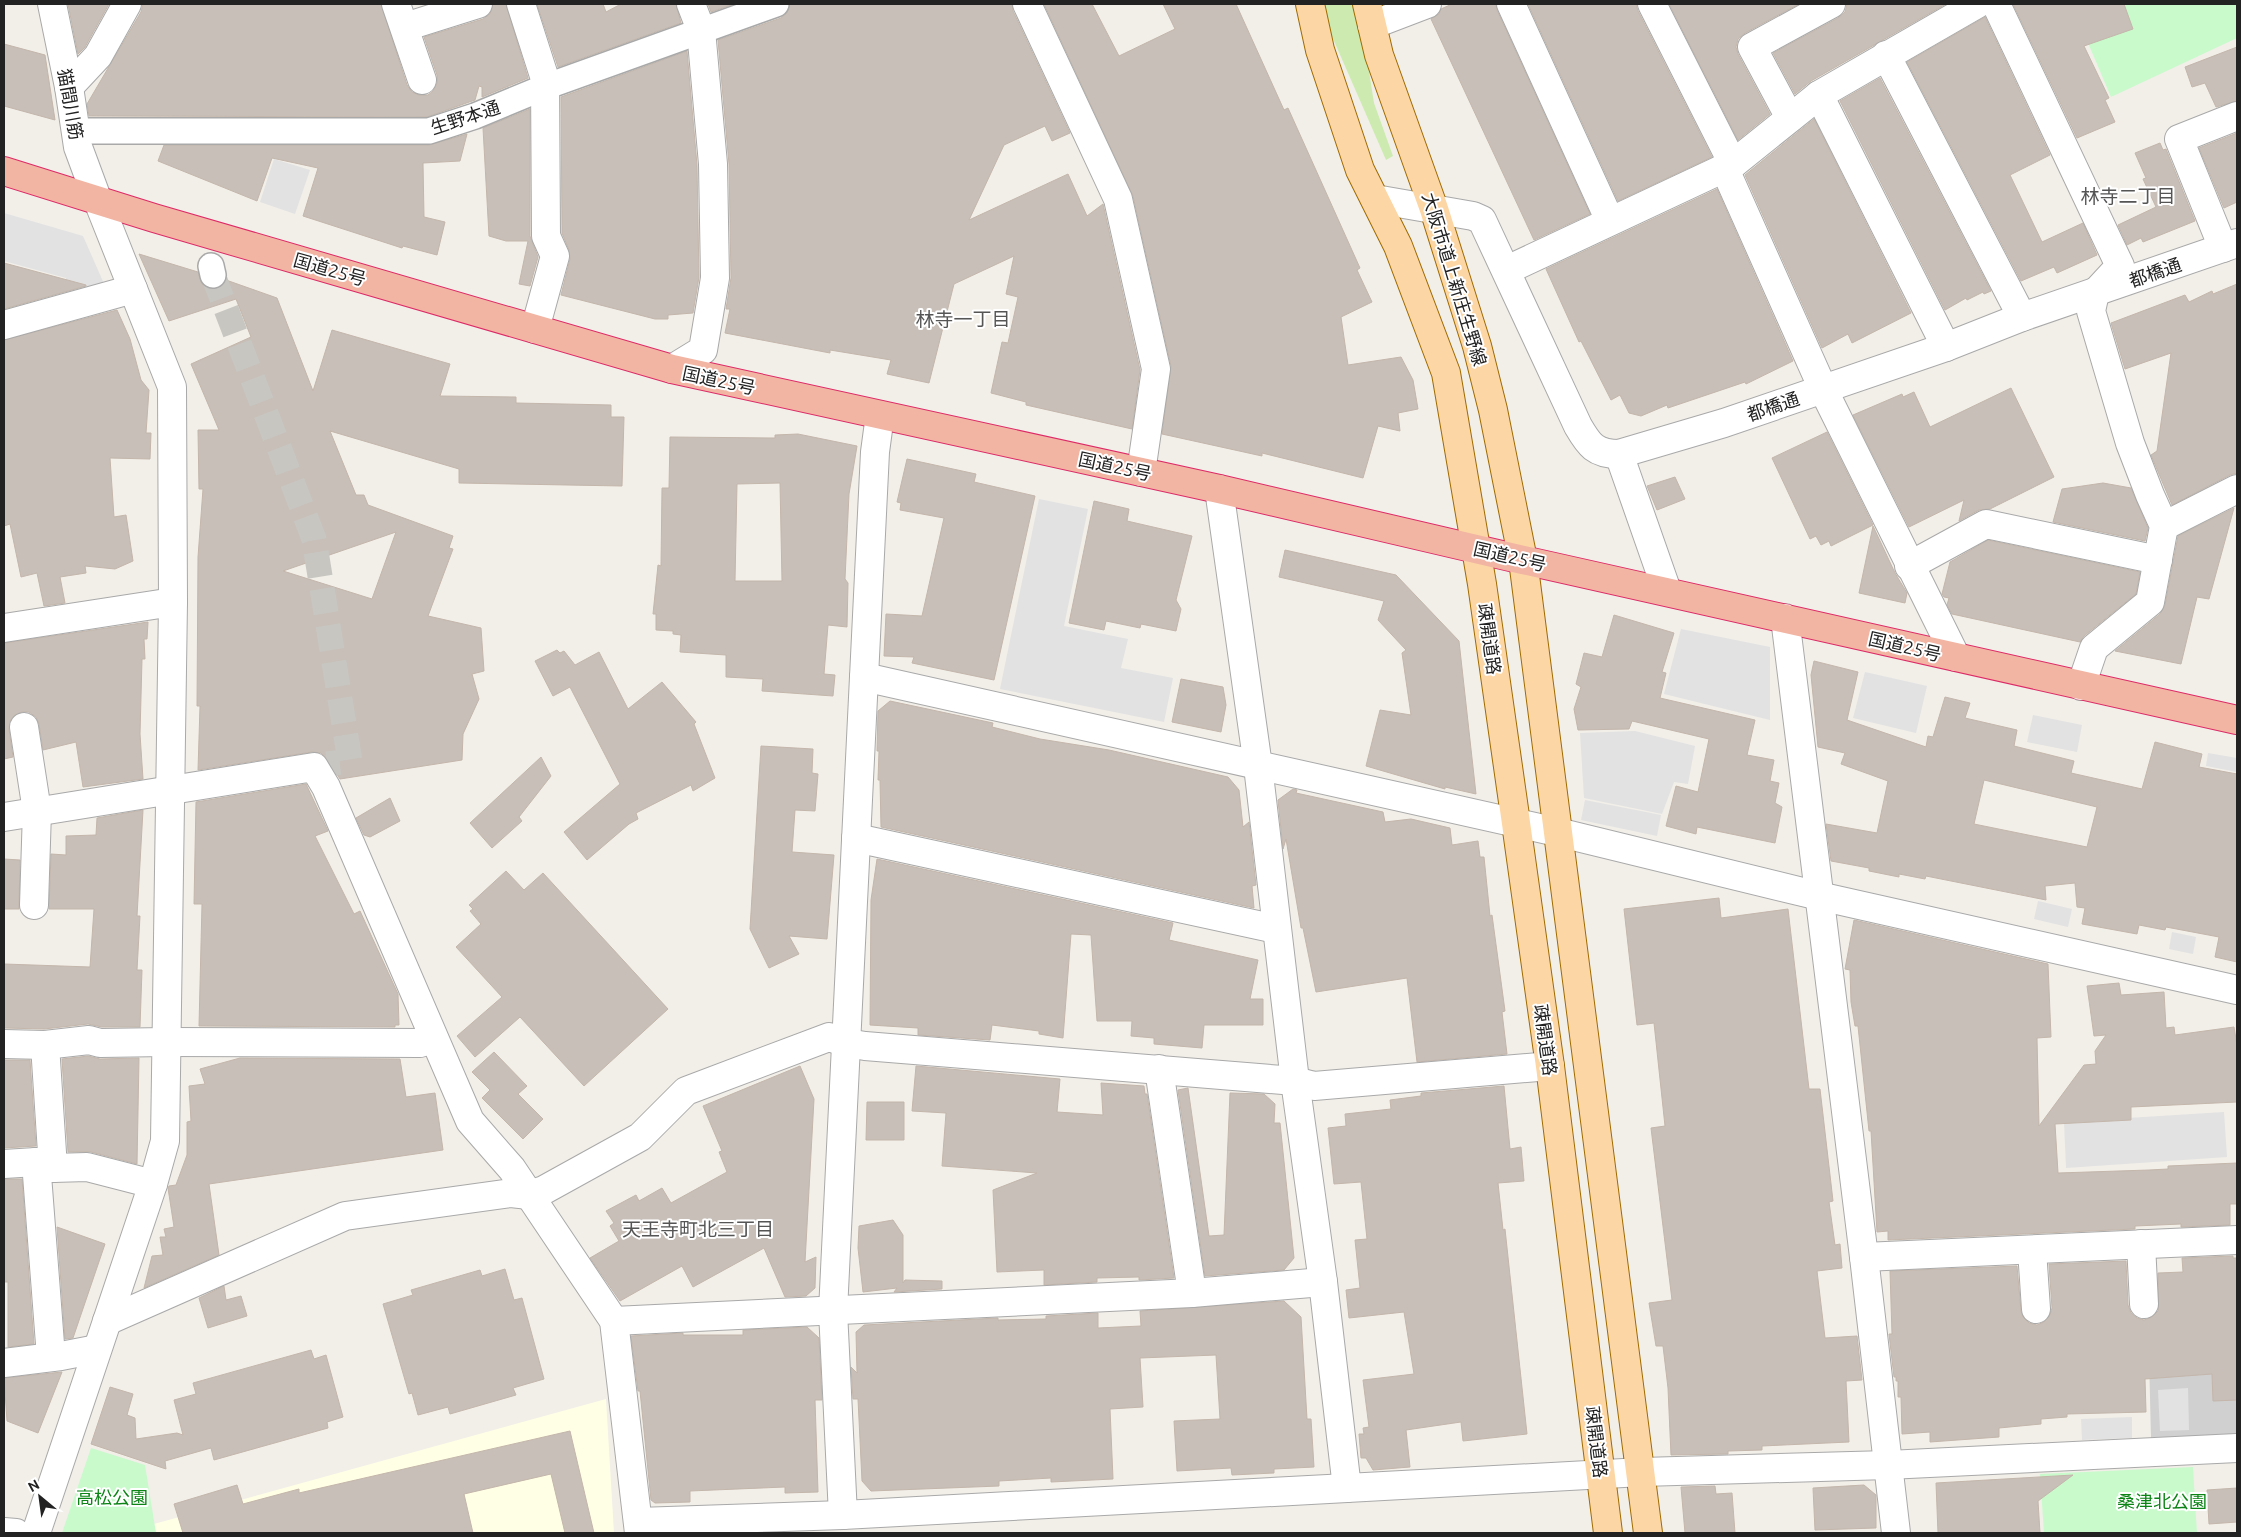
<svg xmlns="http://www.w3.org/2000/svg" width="2241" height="1537" font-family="Ubuntu,'Noto Sans JP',sans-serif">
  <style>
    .education { fill: #ffffe5 }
    .religious { fill: #d0d0d0 }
    .grass { fill: #cdebb0 }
    .park { fill: #c8facc }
    .parking { fill: #e2e2e2 }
    .building { fill: #c7bfb8; stroke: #c4b6ab; fill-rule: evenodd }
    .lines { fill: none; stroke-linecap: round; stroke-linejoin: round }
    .pedestrian-tunnel { stroke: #c8c6c1; stroke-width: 25; stroke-dasharray: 25 12; stroke-linecap: butt }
    .pedestrian-casing { stroke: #a9a9a9; stroke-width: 28 }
    .minor-casing { stroke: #a9a9a9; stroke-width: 30 }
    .tertiary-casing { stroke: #a9a9a9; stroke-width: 30 }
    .primary-casing { stroke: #a06b00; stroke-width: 30 }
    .trunk-casing { stroke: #dc2a67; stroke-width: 30 }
    .pedestrian { stroke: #fff; stroke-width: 25 }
    .minor { stroke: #fff; stroke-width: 28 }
    .tertiary { stroke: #fff; stroke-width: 28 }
    .primary { stroke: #fcd6a4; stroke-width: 28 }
    .trunk { stroke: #f2b4a3; stroke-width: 28 }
    .labels { text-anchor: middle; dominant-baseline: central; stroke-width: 4; stroke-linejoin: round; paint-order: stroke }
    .street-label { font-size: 18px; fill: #222; stroke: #fff }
    .park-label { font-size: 18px; fill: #0c8416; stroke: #fff }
    .neighbourhood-label { font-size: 19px; fill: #555; stroke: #fff }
  </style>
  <rect width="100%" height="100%" fill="#f2efe9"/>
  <polygon class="education" points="606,1399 614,1533 156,1533 154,1524"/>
  <polygon class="religious" points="2237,1315 2237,1435 2151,1438 2148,1317"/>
  <polygon class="grass" points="1321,4 1353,4 1366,52 1374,103 1393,156 1386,160 1324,18"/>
  <g class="park">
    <polygon points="2126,4 2237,4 2237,38 2111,97 2083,31"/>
    <polygon points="91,1448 145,1465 156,1533 62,1533"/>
    <polygon points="2193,1467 2197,1533 2044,1533 2040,1474"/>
  </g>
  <g class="parking">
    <polygon points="274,159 310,170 295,214 260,202"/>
    <polygon points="4,213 83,236 105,286 65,294 66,278 4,261"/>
    <polygon points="1039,499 1088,509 1064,626 1128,639 1121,668 1173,678 1164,722 1000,689"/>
    <polygon points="1681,629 1770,647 1770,720 1664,694"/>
    <polygon points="1865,672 1927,686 1916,733 1853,718"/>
    <polygon points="2033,715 2082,725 2077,752 2027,742"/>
    <polygon points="1635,731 1695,746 1688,784 1674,782 1662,814 1584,798 1580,733"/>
    <polygon points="2208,753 2237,758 2237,772 2206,766"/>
    <polygon points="1585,800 1661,815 1657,836 1581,820"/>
    <polygon points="2038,901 2072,909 2068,927 2034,919"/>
    <polygon points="2172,932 2196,937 2193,954 2169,949"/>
    <polygon points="2224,1112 2227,1157 2066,1168 2064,1122"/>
    <polygon points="2188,1388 2189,1430 2160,1431 2158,1390"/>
    <polygon points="2132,1417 2132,1438 2082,1440 2081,1419"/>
  </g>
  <g class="building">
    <polygon points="68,4 109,4 85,47 78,54"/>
    <polygon points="143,4 381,4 407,85 412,92 419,95 428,95 433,91 437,83 437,75 424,37 483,19 490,14 493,4 506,4 528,78 482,97 482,87 479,86 475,100 427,117 89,116 87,104 141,12"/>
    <polygon points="537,4 603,4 606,12 621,4 676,4 681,23 558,67"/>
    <polygon points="708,4 734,4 711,12"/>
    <polygon points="790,4 1012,4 1013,11 1070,133 1052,141 1045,126 1004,145 969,220 1068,174 1087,216 1103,204 1140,370 1132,429 1026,405 1026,402 991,393 1002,342 1008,343 1018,297 1006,294 1014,256 954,284 929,383 887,374 891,360 830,350 830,353 725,333 730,309 726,309 731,278 729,164 718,40 781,18 787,13"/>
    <polygon points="1044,4 1092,4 1119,56 1175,29 1163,4 1236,4 1284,110 1288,108 1360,268 1357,270 1372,302 1341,317 1348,365 1401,357 1413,380 1418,409 1398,413 1400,431 1378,426 1363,478 1262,453 1262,456 1162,434 1171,366 1133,196"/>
    <polygon points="1452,4 1496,4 1497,10 1590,214 1534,240 1431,19 1439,14 1441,9"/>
    <polygon points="1528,4 1636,4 1638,11 1712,157 1618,201"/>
    <polygon points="1669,4 1799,4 1745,33 1738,39 1736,47 1738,54 1770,114 1738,140"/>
    <polygon points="1847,4 1946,4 1811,81 1795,94 1773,53 1838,18 1845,12"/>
    <polygon points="2013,4 2124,4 2133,29 2084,46 2109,98 2105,100 2115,122 2077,138"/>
    <polygon points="1985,17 2050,155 2010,175 2042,242 2083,223 2097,255 2057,273 2054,267 2021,281 1907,62"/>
    <polygon points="4,44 45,55 55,120 4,106"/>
    <polygon points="2237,47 2237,101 2216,107 2205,83 2192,87 2185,67"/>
    <polygon points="687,51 697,165 699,277 693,313 668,315 668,319 655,319 561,295 570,259 569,250 562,233 561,97"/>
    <polygon points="1880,78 1991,291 1984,294 1983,292 1967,300 1966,298 1945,310 1840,101"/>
    <polygon points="530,109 530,236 538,257 530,286 519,284 528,241 506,241 489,236 483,128"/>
    <polygon points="1814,119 1911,313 1852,343 1848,334 1822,348 1745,175"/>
    <polygon points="2237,133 2237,202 2224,208 2199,148"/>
    <polygon points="467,134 460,161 423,163 424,217 445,222 437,255 403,246 402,248 303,216 318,168 272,158 257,201 158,161 164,145 429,145"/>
    <polygon points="2160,143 2163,150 2166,149 2195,221 2143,242 2141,238 2127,245 2118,225 2156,207 2143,179 2146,178 2135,153"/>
    <polygon points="1717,189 1793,361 1746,384 1745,382 1668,408 1667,405 1641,416 1629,413 1620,395 1611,400 1581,341 1579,342 1546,269"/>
    <path d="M139 254 198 272 202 284 209 289H217L222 286 226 280 277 298 313 391 332 330 450 364 440 396 516 397V403L611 405V417H624L622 486 459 483V469L330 431 356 495H364L368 505 453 536 449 548 453 549 428 616 481 628 484 671 472 674 479 699 463 734 462 760 340 779 327 759 321 753 312 752 198 770 200 706H197L198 557 203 489H199L198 430H219L191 364 251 337 236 299 169 321ZM396 532 372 599 283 571Z"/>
    <polygon points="4,263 86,285 86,286 4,309"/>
    <polygon points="2237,284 2237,473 2230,475 2172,505 2151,455 2157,451 2171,353 2125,369 2111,323 2185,295 2189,302 2212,291 2213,294"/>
    <polygon points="117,310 130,339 141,380 149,390 146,433 151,433 150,459 110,458 114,517 126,515 133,561 115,569 85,566 86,573 60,577 65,603 44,606 37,573 21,577 10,524 4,526 4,340"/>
    <polygon points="2011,388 2054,477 1990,509 1979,510 1959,521 1964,500 1909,527 1853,415 1902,394 1903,397 1914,392 1930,427"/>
    <polygon points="1827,432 1873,525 1831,546 1829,541 1821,545 1816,536 1810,539 1772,458"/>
    <path d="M798 434 857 446 849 494 845 579 848 583 847 627 828 625 824 674 835 675 833 696 762 691 763 679 726 677V655L680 652 681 635 673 634V631L656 630V614H653L658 565 661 566 662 488H669L670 437 775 438V435ZM780 483 782 581H735L737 484Z"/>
    <polygon points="907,459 976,474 974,482 1035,496 994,680 912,663 914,657 884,656 886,614 922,616 944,518 900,510 901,503 897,502"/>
    <polygon points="1675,477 1685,499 1657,510 1647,486"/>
    <polygon points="2103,483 2131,488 2148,528 2145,541 2053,522 2062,489"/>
    <polygon points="1094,501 1129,509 1127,521 1192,536 1176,600 1181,609 1176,631 1141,624 1140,628 1106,621 1104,630 1069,623"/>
    <polygon points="2234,508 2209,599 2197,597 2181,664 2115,651 2160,614 2165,605 2178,536"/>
    <polygon points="1873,526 1895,573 1907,593 1905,603 1859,593"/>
    <polygon points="1988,540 2140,572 2136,594 2084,636 2080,642 1952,614 1947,605 1949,598 1944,597 1942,594 1950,562"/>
    <polygon points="1285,550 1396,575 1459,641 1476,794 1445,787 1445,789 1366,766 1380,710 1411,715 1402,653 1406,650 1378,620 1384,601 1279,577"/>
    <polygon points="1614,615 1674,633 1662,672 1666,673 1660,698 1755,720 1747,755 1774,760 1770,781 1779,783 1775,803 1782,807 1775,843 1697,827 1696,834 1666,826 1676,786 1698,792 1709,739 1632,721 1629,729 1578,730 1574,709 1581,687 1576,684 1584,653 1602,657"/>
    <polygon points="148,622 147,639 144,639 145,659 142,659 140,734 143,779 83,787 76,742 43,750 39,724 36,717 29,712 22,712 15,715 10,721 9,729 13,757 4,759 4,643"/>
    <polygon points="557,650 560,653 564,651 575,665 599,652 628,709 662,682 696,722 694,724 715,778 693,791 691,785 636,813 638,819 629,824 587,860 564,832 620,784 570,687 553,696 535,661"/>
    <path d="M1814 661 1858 672 1847 720 1926 747 1928 736 1933 737 1945 697 1970 703 1965 718 2017 730 2014 746 2074 761 2071 773 2142 789 2155 742 2202 754 2199 767 2237 774V962L2215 957 2219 937 2166 927 2165 930 2139 925 2137 934 2082 924 2085 908 2077 907 2075 883 2045 886 2046 900 1926 876 1925 879 1899 874V877L1869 871V868L1831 861 1826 824 1877 833 1888 781 1841 764 1845 753 1818 747 1811 675ZM1984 780 2097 807 2087 847 1974 824Z"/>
    <polygon points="1181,679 1223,687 1226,705 1221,732 1172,722"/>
    <polygon points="890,701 993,723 992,727 1040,739 1109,750 1228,777 1239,790 1243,827 1249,822 1256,885 1252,886 1254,908 881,827 880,780 878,780 879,751 877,751 878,711"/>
    <polygon points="761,746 813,749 812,773 818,774 815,811 795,810 792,852 834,855 827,939 789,936 799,954 769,968 750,929"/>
    <polygon points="541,757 551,776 519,817 522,821 492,848 470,823"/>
    <polygon points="306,784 328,831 315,836 354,914 360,911 398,994 399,1025 395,1025 395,1027 199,1026 202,904 194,904 196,802"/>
    <polygon points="1293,789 1297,790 1296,793 1383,812 1385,822 1411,819 1450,828 1452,845 1478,841 1480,857 1484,857 1490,916 1492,915 1505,1011 1502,1012 1507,1054 1417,1062 1407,978 1316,992 1303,928 1301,928 1286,839 1283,849 1278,800"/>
    <polygon points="390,798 400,821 370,837 364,835 356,818"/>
    <polygon points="143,810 137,916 140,916 137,970 142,970 140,1027 102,1027 88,1024 44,1029 4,1028 4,964 90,967 94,909 49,909 51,854 66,855 66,836 96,835 97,818"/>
    <polygon points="4,859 20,860 19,909 4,909"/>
    <polygon points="877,859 1173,923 1169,940 1258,960 1250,999 1263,999 1263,1025 1204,1025 1202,1048 1154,1044 1154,1038 1131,1036 1132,1021 1097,1021 1091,935 1071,934 1063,1038 1039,1034 1039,1031 992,1025 990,1040 918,1035 918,1028 870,1025 871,900"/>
    <polygon points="506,871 524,890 543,873 668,1009 584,1086 520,1017 475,1057 457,1036 502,997 456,947 481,924 470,911 473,909 469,905"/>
    <polygon points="1719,898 1721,918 1788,909 1809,1089 1820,1089 1833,1201 1829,1202 1835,1245 1840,1244 1842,1268 1817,1271 1825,1338 1857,1336 1862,1380 1846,1381 1849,1442 1762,1446 1762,1450 1728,1451 1728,1454 1671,1455 1668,1388 1663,1346 1656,1346 1649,1303 1672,1300 1651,1128 1665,1126 1654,1023 1637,1025 1624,909"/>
    <polygon points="1854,920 2048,964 2051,1037 2037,1038 2039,1126 2084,1065 2096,1064 2095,1051 2106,1035 2094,1036 2087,986 2119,983 2121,995 2164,992 2166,1028 2174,1027 2175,1035 2234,1027 2237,1045 2237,1102 2131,1107 2131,1120 2055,1124 2058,1173 2149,1170 2168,1169 2168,1166 2237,1163 2237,1204 2230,1204 2230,1225 2181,1227 2181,1224 2135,1226 2135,1229 1888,1240 1888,1231 1877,1232 1871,1131 1869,1131 1858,1026 1855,1026 1851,1002 1850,970 1845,969"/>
    <polygon points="494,1052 527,1086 518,1094 543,1119 523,1139 482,1098 490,1090 472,1072"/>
    <polygon points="88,1056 100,1059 139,1058 137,1164 91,1152 68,1152 62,1059"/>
    <polygon points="240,1058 400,1059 406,1097 435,1093 443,1150 209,1184 219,1255 144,1288 152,1256 163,1255 160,1237 166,1237 164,1229 174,1227 168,1188 169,1186 176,1185 187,1155 187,1122 191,1121 189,1086 205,1084 200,1069"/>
    <polygon points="4,1060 30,1060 36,1146 4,1148"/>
    <polygon points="800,1066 814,1099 805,1262 816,1257 815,1288 806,1296 785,1297 764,1248 693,1287 682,1266 620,1301 590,1258 619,1241 610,1226 614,1223 606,1211 636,1195 639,1201 662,1188 671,1203 727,1172 719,1152 722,1151 703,1106"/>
    <polygon points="916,1066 1060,1079 1057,1112 1103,1115 1101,1083 1144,1086 1145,1094 1147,1094 1174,1278 1139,1280 1139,1277 1097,1278 1097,1282 1044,1285 1044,1270 997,1272 993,1190 1037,1173 942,1166 946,1113 912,1111"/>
    <polygon points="1504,1086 1510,1149 1521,1147 1524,1181 1498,1183 1503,1230 1505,1229 1527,1434 1463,1441 1461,1422 1406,1430 1410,1467 1373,1470 1366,1458 1361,1458 1359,1434 1364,1434 1363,1428 1369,1427 1363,1380 1414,1374 1404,1312 1349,1318 1346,1290 1360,1288 1355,1240 1367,1239 1361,1182 1334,1184 1328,1128 1346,1126 1345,1114 1391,1109 1390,1100 1421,1096 1421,1093"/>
    <polygon points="1188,1088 1209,1236 1224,1235 1230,1093 1264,1094 1275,1104 1274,1123 1280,1123 1294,1258 1284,1270 1205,1276 1178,1090"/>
    <polygon points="867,1102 904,1102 904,1140 866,1140"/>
    <polygon points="4,1179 22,1179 34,1344 8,1347 8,1282 4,1282"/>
    <polygon points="893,1220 903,1235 903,1283 905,1280 942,1281 942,1289 894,1292 897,1288 863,1292 858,1248 859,1226"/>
    <polygon points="57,1227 105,1244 73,1338 65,1339"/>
    <polygon points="2233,1256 2233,1258 2237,1258 2237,1400 2213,1401 2212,1374 2145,1379 2146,1412 2067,1414 2067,1417 2041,1419 2041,1424 1999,1428 1999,1437 1930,1442 1930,1432 1902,1434 1901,1397 1898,1397 1898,1381 1896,1381 1896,1377 1894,1377 1889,1334 1892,1334 1890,1271 2017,1266 2021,1311 2023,1317 2029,1323 2037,1325 2044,1322 2050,1315 2052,1308 2049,1264 2126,1261 2128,1305 2131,1313 2137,1318 2144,1320 2152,1317 2158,1311 2158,1273 2183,1272 2182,1258"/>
    <polygon points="505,1269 514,1300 522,1298 544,1379 513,1388 516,1395 450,1414 448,1407 418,1415 412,1393 409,1394 383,1304 413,1295 411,1290 480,1270 482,1276"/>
    <polygon points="224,1286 226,1300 241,1296 247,1316 208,1328 199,1298"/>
    <polygon points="1284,1301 1301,1317 1307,1419 1311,1419 1314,1467 1274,1469 1274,1473 1232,1475 1231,1468 1177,1471 1174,1421 1220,1419 1216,1355 1140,1358 1143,1407 1110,1409 1113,1479 1051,1482 1051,1478 999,1481 999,1486 871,1491 862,1481 858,1399 853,1399 851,1367 857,1373 856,1332 864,1325 998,1318 998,1320 1046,1319 1046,1316 1098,1313 1098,1328 1141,1326 1140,1311"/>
    <polygon points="807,1327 819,1338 822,1400 815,1400 818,1492 785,1493 785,1487 690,1491 690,1502 655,1503 651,1500 640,1391 638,1391 631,1336 683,1333 683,1335 743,1335 743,1330"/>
    <polygon points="311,1350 314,1359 326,1355 343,1417 327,1422 328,1428 214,1460 211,1448 165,1461 166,1469 91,1444 110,1387 133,1394 127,1415 135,1418 136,1439 177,1433 183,1435 174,1400 196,1394 193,1383"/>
    <polygon points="62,1372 38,1433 7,1421 4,1378"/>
    <polygon points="570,1431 594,1533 565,1533 551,1474 464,1494 473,1533 183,1533 174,1504 237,1485 243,1504 299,1489 299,1493"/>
    <polygon points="2073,1475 2038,1501 2040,1533 1938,1533 1936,1483"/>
    <polygon points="1864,1485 1876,1495 1876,1528 1815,1530 1813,1488"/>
    <polygon points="1715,1486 1716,1494 1732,1493 1735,1533 1685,1533 1681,1487"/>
    <polygon points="2237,1488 2237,1522 2209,1524 2207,1490"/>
  </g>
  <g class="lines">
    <polyline class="pedestrian-tunnel" points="213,275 314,539 350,761 327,764"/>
    <defs>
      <g id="pedestrian">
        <polyline points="76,131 429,131 475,116 545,87 776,4"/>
        <polyline points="211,266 213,275"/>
      </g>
      <g id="minor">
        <polyline points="52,4 69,87 78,147 98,201"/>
        <polyline points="396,4 422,80"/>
        <polyline points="521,4 545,79 546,236 555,256 535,329"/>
        <polyline points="1027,4 1118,199 1156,369 1141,472"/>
        <polyline points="1511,4 1610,221"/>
        <polyline points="1652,4 1733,164"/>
        <polyline points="1996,4 2120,266 2095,293 2091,311 2130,443 2150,495 2164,526 2150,602 2094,648 2081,686"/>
        <polyline points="1372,25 1427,4"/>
        <polyline points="405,27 478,4"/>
        <polyline points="1886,55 2022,317"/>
        <polyline points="69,87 98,56 127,4"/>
        <polyline points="1819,95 1946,347"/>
        <polyline points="1790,118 1752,47 1831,4"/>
        <polyline points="1724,167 1823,389 1956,657"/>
        <polyline points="2223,248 2179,139 2237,116"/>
        <polyline points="1507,270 1733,164 1819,95 1977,4"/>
        <polyline points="4,325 133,289"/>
        <polyline points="672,369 703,350 715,278 713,164 701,30 691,4"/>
        <polyline points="1619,454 1667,591"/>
        <polyline points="1219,489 1258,766 1295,1081 1323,1282 1347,1488 1642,1472 1888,1465 2237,1448"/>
        <polyline points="2164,526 2237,489"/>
        <polyline points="1909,566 1986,524 2158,560"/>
        <polyline points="4,628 173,602"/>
        <polyline points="864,677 1557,832 1819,896 2237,990"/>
        <polyline points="24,727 37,811 34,905"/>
        <polyline points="4,817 314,767 326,787 470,1121 512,1169 614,1321 639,1533"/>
        <polyline points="856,838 1276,929"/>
        <polyline points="847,1043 865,1046 1295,1081 1314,1086 1550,1066"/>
        <polyline points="4,1044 45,1045 89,1040 100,1043 166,1042 420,1043 433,1039"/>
        <polyline points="45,1045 53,1168"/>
        <polyline points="1159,1069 1192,1293"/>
        <polyline points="36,1162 51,1357"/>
        <polyline points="4,1164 36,1162 53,1168 87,1167 153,1184"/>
        <polyline points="2141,1244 2144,1304"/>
        <polyline points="2032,1250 2036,1309"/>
        <polyline points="1864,1257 2237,1240"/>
        <polyline points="107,1321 345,1216 511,1193 529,1195"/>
        <polyline points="614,1321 1192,1293 1323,1282"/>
        <polyline points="4,1363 61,1356 97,1349"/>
        <polyline points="843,1515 833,1311 875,452 880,415"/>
        <polyline points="4,1532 16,1533"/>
      </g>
      <g id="tertiary">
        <path d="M1375 199 1473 216 1482 220 1578 426C1589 445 1595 454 1619 454L1724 423 1946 347 2022 317 2237 243"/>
        <polyline points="1785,618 1864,1257 1896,1533"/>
        <polyline points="529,1195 544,1190 640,1137 686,1091 829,1037 847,1043"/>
        <polyline points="638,1522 843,1515 1347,1488"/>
        <polyline points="36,1533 153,1184 165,1141 173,602 172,387 98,201"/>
      </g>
      <g id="primary">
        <polyline points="1310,4 1320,50 1360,170 1398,246 1446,373 1482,584 1516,823 1550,1066 1608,1533"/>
        <polyline points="1367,4 1379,55 1434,209 1477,346 1493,410 1523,560 1648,1533"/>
      </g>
      <polyline id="trunk" points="4,171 154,218 672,369 1219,489 1523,560 2237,720"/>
    </defs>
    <use href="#pedestrian" class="pedestrian-casing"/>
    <use href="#minor" class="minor-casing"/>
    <use href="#tertiary" class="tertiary-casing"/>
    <use href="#primary" class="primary-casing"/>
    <use href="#trunk" class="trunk-casing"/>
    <use href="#pedestrian" class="pedestrian"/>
    <use href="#minor" class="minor"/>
    <use href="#tertiary" class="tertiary"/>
    <use href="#primary" class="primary"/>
    <use href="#trunk" class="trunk"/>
  </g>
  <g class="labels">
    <g class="street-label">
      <text transform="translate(71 104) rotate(80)">猫間川筋</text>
      <text transform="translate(465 117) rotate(-18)">生野本通</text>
      <text transform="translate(330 269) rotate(16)">国道25号</text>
      <text transform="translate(2155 272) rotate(-19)">都橋通</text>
      <text transform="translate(1455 279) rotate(73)">大阪市道上新庄生野線</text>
      <text transform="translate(719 380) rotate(12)">国道25号</text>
      <text transform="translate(1773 406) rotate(-19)">都橋通</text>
      <text transform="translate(1115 466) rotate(12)">国道25号</text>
      <text transform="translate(1510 556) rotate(13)">国道25号</text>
      <text transform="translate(1490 639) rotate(82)">疎開道路</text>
      <text transform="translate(1905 646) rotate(13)">国道25号</text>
      <text transform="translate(1546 1040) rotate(82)">疎開道路</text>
      <text transform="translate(1597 1442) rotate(83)">疎開道路</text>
    </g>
    <g class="park-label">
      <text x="112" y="1497">高松公園</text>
      <text x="2162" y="1501">桑津北公園</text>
    </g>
    <g class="neighbourhood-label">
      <text x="2128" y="196">林寺二丁目</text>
      <text x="963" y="319">林寺一丁目</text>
      <text x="698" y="1229">天王寺町北三丁目</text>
    </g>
  </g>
  <rect width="2241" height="1537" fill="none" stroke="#222222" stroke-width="10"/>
  <g transform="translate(40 1497) rotate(331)" stroke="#ffffff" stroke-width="4" paint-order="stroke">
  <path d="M0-4L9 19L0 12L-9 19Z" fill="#222222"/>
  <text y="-8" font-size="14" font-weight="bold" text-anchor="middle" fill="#222222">N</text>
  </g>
</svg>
